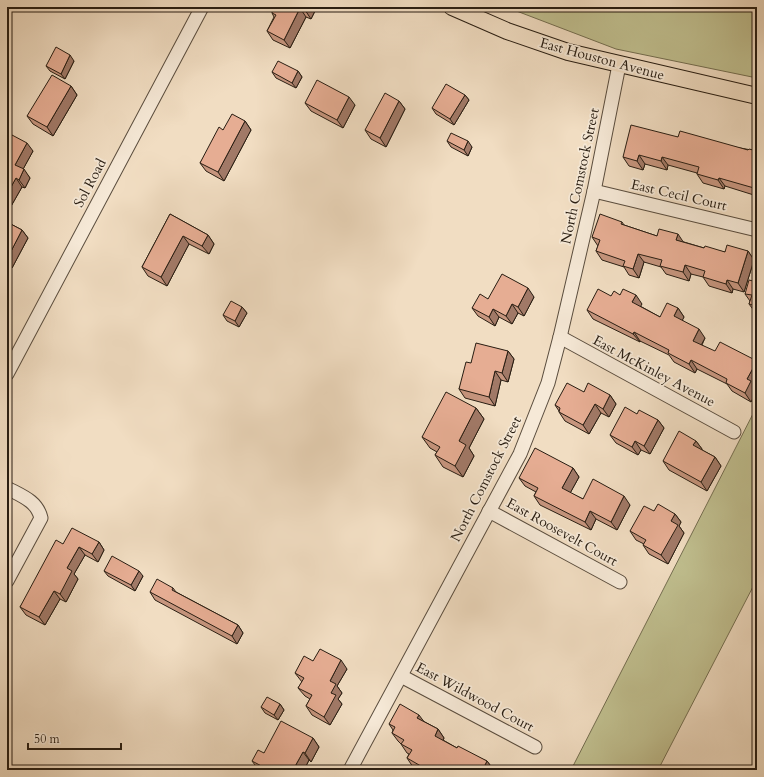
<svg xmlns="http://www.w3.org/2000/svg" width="764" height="777" font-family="Cardo,serif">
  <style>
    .green { fill: #c0bf8f; stroke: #746e50 }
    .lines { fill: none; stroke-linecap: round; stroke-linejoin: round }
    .minor-casing { stroke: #5a4d3e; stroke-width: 15 }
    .major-casing { stroke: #281d12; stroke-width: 18 }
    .minor { stroke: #f6e9d7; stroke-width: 13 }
    .major { stroke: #f1ddc2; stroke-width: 16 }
    .wall { fill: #c6957e; stroke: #281d12 }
    .shaded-wall { fill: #a17967; stroke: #281d12 }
    .building { fill: #e6ad93; stroke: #281d12 }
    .labels { text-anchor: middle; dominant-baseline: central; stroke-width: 3.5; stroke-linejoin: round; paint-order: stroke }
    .street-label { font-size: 14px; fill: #281d12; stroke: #f6e9d7 }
  </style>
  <rect width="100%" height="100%" fill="#f1ddc2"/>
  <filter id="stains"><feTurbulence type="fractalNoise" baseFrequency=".005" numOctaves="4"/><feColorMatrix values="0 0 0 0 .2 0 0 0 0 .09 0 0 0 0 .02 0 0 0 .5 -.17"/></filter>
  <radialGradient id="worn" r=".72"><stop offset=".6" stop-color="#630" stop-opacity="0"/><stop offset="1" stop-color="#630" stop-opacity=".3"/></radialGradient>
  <g class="green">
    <polygon points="506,7 757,7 757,78 616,49"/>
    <polygon points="757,406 757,579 658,770 571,770"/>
  </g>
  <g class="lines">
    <defs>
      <g id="minor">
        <polyline points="594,191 757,230"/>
        <polyline points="560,337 734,432"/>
        <polyline points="7,374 202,7"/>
        <path d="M7 488C22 496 37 501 41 518L7 581"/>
        <polyline points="489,511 620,582"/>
        <polyline points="401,676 535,747"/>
        <polyline points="350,770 520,454 548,383 560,337 594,191 619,65"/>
      </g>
      <polyline id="major" points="452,7 507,31 568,52 757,96"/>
    </defs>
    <use href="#minor" class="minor-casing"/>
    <use href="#major" class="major-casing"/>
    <use href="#minor" class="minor"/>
    <use href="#major" class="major"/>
  </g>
  <g class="wall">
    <polygon points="274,7 317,7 311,19 306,17 290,48 273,40 267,31 274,17 272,13"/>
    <polygon points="74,61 65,79 50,71 46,66"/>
    <polygon points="298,71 302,77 296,88 276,78 272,72"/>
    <polygon points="71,86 77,95 53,136 33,124 27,116"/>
    <polygon points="465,95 469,100 454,125 436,114 432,108"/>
    <polygon points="399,101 405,109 386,147 371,139 365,130"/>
    <polygon points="305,103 355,105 343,128 311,111"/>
    <polygon points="245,121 251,130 224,181 206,171 200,163 223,130"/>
    <polygon points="678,137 757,151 757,196 725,186 724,189 703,183 697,174 697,173 668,165 667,170 645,164 643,170 629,166 623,157"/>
    <polygon points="447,141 472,147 468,156 451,147"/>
    <polygon points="7,145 33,151 23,169 30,178 25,188 22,187 10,208 7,206"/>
    <polygon points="170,214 208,235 214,244 209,254 189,244 167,286 148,276 142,267"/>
    <polygon points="7,222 22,230 28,238 12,268 8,266 7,267"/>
    <polygon points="622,222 624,225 657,236 684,242 704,248 725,252 748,251 754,260 744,292 733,289 732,293 709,286 703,277 691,274 689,281 666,274 661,267 644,262 639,278 629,275 624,267 602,260 596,251 598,246 592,237"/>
    <polygon points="757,282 757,313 755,312 749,304 750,301 745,294"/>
    <polygon points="620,295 642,304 640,306 660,317 678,308 684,317 682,320 705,338 702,345 755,385 757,389 757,390 751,402 732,391 727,384 697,369 695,373 674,362 669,355 640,341 640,342 593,319 587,310"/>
    <polygon points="534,297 524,316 518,313 512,324 499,317 495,326 478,316 472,308 488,299"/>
    <polygon points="242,307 247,313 239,327 227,321 223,315"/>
    <polygon points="508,351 514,359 508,382 501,380 495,406 465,398 459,389 471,363"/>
    <polygon points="584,392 610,395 616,404 609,417 601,413 589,434 565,421 559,412 559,411 555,405"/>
    <polygon points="476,408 484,419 469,448 474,456 463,477 443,467 435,455 437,452 430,448 422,437"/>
    <polygon points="637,414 658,420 664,428 650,454 641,450 638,455 616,443 610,435"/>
    <polygon points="696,441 702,449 702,450 715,457 721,466 707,491 669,470 663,461"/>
    <polygon points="573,468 579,477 570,493 583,499 630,505 617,530 596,519 591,530 540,505 534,496 536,492 525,486 519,478"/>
    <polygon points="654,511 675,514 681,522 679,526 684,533 668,564 649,554 643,545 644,544 636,540 630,531"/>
    <polygon points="99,542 104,550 98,562 85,555 74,574 78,579 66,602 60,599 45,625 26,615 20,607 63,544"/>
    <polygon points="104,571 143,576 135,591 108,576"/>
    <polygon points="173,588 176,592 238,625 243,633 237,644 155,600 150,592"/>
    <polygon points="313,661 347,669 337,686 342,693 338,699 342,704 330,725 312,715 306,706 310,699 305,696 298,688 302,682 295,673"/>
    <polygon points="280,704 284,710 278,720 265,713 261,707"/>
    <polygon points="423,721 438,729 444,738 443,740 457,748 487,761 493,769 493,770 418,770 413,767 407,758 409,754 407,753 401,744 398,741 392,733 393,730 389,724"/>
    <polygon points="313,738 319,747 311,762 309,760 304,770 259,770 258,769 252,761 264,753"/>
  </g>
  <g class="shaded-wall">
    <polygon points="307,7 317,7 311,19 305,10"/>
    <polygon points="300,8 306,17 290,48 284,40"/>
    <polygon points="70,55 74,61 65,79 61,74"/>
    <polygon points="298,71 302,77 296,88 292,83"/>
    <polygon points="71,86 77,95 53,136 47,127"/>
    <polygon points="465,95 469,100 454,125 450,119"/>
    <polygon points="349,97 355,105 343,128 337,120"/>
    <polygon points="399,101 405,109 386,147 380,138"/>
    <polygon points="245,121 251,130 224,181 218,172"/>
    <polygon points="468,141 472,147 468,156 464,150"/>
    <polygon points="27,143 33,151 21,173 15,165"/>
    <polygon points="639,155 645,164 643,170 637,161"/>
    <polygon points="662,157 668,165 667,170 661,161"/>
    <polygon points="24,169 30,178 25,188 19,180"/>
    <polygon points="757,177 757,193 754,188"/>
    <polygon points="16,178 22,187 10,208 7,203 7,194"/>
    <polygon points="719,178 725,186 724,189 718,180"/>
    <polygon points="22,230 28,238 12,268 7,261 7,259"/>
    <polygon points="678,234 684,243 676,240"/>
    <polygon points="208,235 214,244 209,254 202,246"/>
    <polygon points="183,236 189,244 167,286 161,277"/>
    <polygon points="748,251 754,260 744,292 738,283"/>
    <polygon points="638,254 644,262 639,278 633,269"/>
    <polygon points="685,265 691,274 689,281 683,272"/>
    <polygon points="727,280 733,289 732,293 726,284"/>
    <polygon points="528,288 534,297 524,316 518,307"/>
    <polygon points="636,295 642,304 638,311 632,302"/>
    <polygon points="512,304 518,313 512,324 506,316"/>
    <polygon points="242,307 247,313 239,327 235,321"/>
    <polygon points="678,308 684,317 680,325 674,316"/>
    <polygon points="493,309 499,317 495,326 489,317"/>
    <polygon points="699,329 705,338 699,349 693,341"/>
    <polygon points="634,332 640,341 640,342 633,334"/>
    <polygon points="508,351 514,359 508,382 502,373"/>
    <polygon points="691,360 697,369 695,373 689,364"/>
    <polygon points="757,361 757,381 755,385 757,389 757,390 751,402 745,393 747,379"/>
    <polygon points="495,371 501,380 495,406 489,397"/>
    <polygon points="610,395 616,404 609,417 603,409"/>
    <polygon points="595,404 601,413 589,434 583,425"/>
    <polygon points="476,408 484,419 469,448 474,456 463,477 455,466 459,441"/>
    <polygon points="658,420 664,428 650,454 644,446"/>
    <polygon points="635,441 641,450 638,455 632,447"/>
    <polygon points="696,441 702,449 699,454 693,445"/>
    <polygon points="715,457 721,466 707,491 701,482"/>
    <polygon points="573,468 579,477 568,497 562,488"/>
    <polygon points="624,496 630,505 617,530 611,522"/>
    <polygon points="590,511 596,519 591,530 585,522"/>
    <polygon points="675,514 681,522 679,526 684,533 668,564 661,555 671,521"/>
    <polygon points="99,542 104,550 98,562 92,554"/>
    <polygon points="79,547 85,555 74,574 78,579 66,602 60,594 67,568"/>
    <polygon points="139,571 143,576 135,591 131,585"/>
    <polygon points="54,591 60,599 45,625 39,617"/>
    <polygon points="238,625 243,633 237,644 232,636"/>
    <polygon points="341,660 347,669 337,686 342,693 338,699 342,704 330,725 324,717 331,693 330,681"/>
    <polygon points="280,704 284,710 278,720 274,715"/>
    <polygon points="419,715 425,723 417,718"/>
    <polygon points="438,729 444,738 441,744 435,736"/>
    <polygon points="313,738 319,747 311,762 305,753"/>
    <polygon points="303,752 309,760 304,770 293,770"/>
    <polygon points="487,761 493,769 493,770 487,770 484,767"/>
  </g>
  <g class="building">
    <polygon points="274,7 307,7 305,10 300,8 284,40 267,31 276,15 272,13"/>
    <polygon points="56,47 70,55 61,74 46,66"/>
    <polygon points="278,61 298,71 292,83 272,72"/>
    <polygon points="52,75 71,86 47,127 27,116"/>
    <polygon points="317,80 349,97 337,120 305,103"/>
    <polygon points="446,84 465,95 450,119 432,108"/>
    <polygon points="385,93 399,101 380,138 365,130"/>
    <polygon points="232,114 245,121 218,172 200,163 219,127 223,130"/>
    <polygon points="631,125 678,137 680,131 748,150 749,149 757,151 757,177 754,188 719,178 718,180 697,174 699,167 662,157 661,161 639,155 637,161 623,157"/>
    <polygon points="451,133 468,141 464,150 447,141"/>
    <polygon points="12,135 27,143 15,165 24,169 19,180 16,178 7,194 7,145"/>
    <polygon points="170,214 208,235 202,246 183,236 161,277 142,267"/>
    <polygon points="600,214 622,222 621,224 657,236 659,229 678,234 676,240 704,248 705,246 725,252 727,245 748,251 738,283 727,280 726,284 703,277 705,271 685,265 683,272 660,266 662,260 638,254 633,269 623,266 625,261 596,251 600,240 592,237"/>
    <polygon points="7,222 22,230 7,259"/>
    <polygon points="502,274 528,288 518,307 512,304 506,316 493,309 489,317 472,308 480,294 488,299"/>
    <polygon points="749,280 757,282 757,306 749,304 752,295 745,294"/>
    <polygon points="598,289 611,296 614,291 620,295 623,289 636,295 632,302 660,317 667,303 678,308 674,316 699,329 693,341 715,351 720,342 757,361 747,379 751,381 745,393 726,383 727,379 691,360 689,364 668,353 669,350 634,332 633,334 587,310"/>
    <polygon points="231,301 242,307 235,321 223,315"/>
    <polygon points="476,343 508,351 502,373 495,371 489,397 459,389 466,362 471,363"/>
    <polygon points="567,383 584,392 588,383 610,395 603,409 595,404 583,425 559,412 560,408 555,405"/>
    <polygon points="446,392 476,408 459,441 466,445 455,466 435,455 440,447 422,437"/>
    <polygon points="625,407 637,414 639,410 658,420 644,446 635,441 632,447 610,435"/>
    <polygon points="679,431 696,441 693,445 715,457 701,482 663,461"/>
    <polygon points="535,448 573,468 562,488 583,499 593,479 624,496 611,522 590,511 585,522 534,496 538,488 519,478"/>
    <polygon points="658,504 675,514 671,521 678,525 661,555 643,545 646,540 630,531 644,506 654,511"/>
    <polygon points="72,528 99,542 92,554 79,547 67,568 72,571 60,594 54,591 39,617 20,607 56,540 63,544"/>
    <polygon points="112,556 139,571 131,585 104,571"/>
    <polygon points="157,579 173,588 172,590 238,625 232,636 150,592"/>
    <polygon points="320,649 341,660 330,681 336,684 331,693 336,695 324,717 306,706 312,695 298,688 304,678 295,673 304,656 313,661"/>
    <polygon points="267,697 280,704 274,715 261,707"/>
    <polygon points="400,704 419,715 417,718 438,729 435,736 457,748 458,746 487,761 484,767 491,770 425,770 426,769 407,758 412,750 401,744 404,740 392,733 395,727 389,724"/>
    <polygon points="281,721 313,738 305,753 303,752 293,770 269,770 252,761 258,750 264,753"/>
  </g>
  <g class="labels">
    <g class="street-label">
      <text transform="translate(602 59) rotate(15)">East Houston Avenue</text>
      <text transform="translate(580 176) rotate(-78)">North Comstock Street</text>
      <text transform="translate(90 183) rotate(-62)">Sol Road</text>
      <text transform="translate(679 195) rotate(13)">East Cecil Court</text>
      <text transform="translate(654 371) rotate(28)">East McKinley Avenue</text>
      <text transform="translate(486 479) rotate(-63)">North Comstock Street</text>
      <text transform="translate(562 532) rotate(29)">East Roosevelt Court</text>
      <text transform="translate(475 697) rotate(28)">East Wildwood Court</text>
    </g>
  </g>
  <rect width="764" height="777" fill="none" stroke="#f1ddc2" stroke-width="24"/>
  <rect x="8" y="8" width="748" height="761" fill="none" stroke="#281d12" stroke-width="2"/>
  <rect x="12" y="12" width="740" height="753" fill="none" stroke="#281d12"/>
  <path d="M28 743v6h93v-6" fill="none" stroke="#281d12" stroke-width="2"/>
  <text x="34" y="743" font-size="12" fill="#281d12" stroke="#f6e9d7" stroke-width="3" paint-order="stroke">50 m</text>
  <rect width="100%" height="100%" filter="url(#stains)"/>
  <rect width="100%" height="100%" fill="url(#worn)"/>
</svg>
